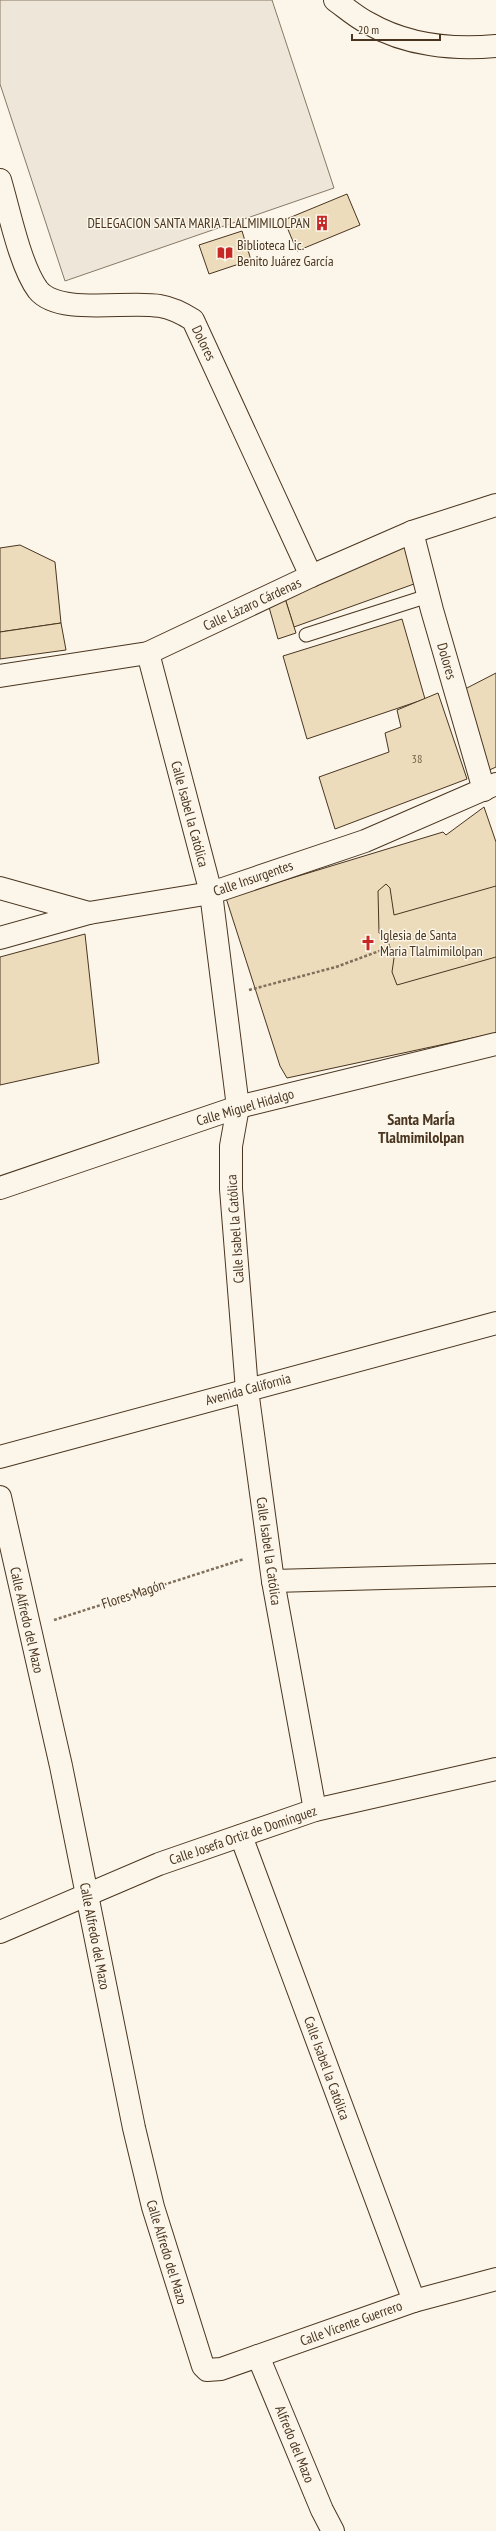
<svg xmlns="http://www.w3.org/2000/svg" width="496" height="2531" font-family="'PT Sans Narrow',sans-serif">
  <style>
    .garden { fill: #ede6d9; stroke: #887966 }
    .building { fill: #ecdcbc; stroke: #4a3520 }
    .lines { fill: none; stroke-linecap: round; stroke-linejoin: round }
    .lane-casing { stroke: #4a3520; stroke-width: 15 }
    .street-casing { stroke: #4a3520; stroke-width: 24 }
    .secondary-casing { stroke: #4a3520; stroke-width: 24 }
    .path { stroke: #7f6f5c; stroke-width: 2.5; stroke-dasharray: 3 2; stroke-linecap: butt }
    .lane { stroke: #fbf6e9; stroke-width: 13 }
    .street { stroke: #fbf6e9; stroke-width: 22 }
    .secondary { stroke: #fbf6e9; stroke-width: 22 }
    .labels { text-anchor: middle; dominant-baseline: central; stroke-width: 3; stroke-linejoin: round; paint-order: stroke }
    .number-label { font-size: 12px; fill: #725f47 }
    .poi-label { font-size: 14px; fill: #4a3520; stroke: #fbf6e9; text-anchor: start }
    .street-label { font-size: 14px; fill: #4a3520; stroke: #fbf6e9 }
    .quarter-label { font-size: 16px; font-weight: bold; fill: #4a3520; stroke: #fbf6e9 }
  </style>
  <rect width="100%" height="100%" fill="#fbf6e9"/>
  <polygon class="garden" points="0,0 272,0 334,188 65,281 0,84"/>
  <g class="building">
    <polygon points="347,194 360,225 297,251 284,220"/>
    <polygon points="242,231 251,260 209,274 199,245"/>
    <polygon points="404,539 414,584 294,627 283,592"/>
    <polygon points="20,545 55,562 61,623 0,632 0,548"/>
    <polygon points="283,592 296,633 278,639 267,600"/>
    <polygon points="402,619 425,699 307,739 283,656"/>
    <polygon points="61,623 66,650 0,659 0,632"/>
    <polygon points="496,673 496,767 483,773 465,689"/>
    <polygon points="438,693 467,779 335,829 319,777 389,752 385,733 401,727 397,710"/>
    <polygon points="484,807 496,842 496,1033 287,1078 280,1066 226,898 443,832 446,835"/>
    <polygon points="386,884 390,888 394,915 496,886 496,957 397,985 392,972 394,958 387,939 379,933 378,891"/>
    <polygon points="85,934 99,1063 0,1085 0,957"/>
  </g>
  <g class="lines">
    <defs>
      <polyline id="lane" points="306,635 428,596"/>
      <g id="street">
        <path d="M335 0C346 8 356 17 368 23 406 45 453 50 496 46"/>
        <path d="M0 180C9 210 20 266 38 290 59 316 129 300 160 306 172 308 182 313 193 320L311 576"/>
        <polyline points="412,532 432,610 484,790"/>
        <polyline points="148,653 211,893 238,1107 231,1146 231,1189 247,1390 273,1581 315,1810"/>
        <polyline points="0,676 148,653 311,576 412,532 496,505"/>
        <polyline points="0,938 89,913"/>
        <polyline points="0,1188 238,1107 496,1044"/>
        <polyline points="0,1457 496,1323"/>
        <polyline points="0,1497 61,1766 134,2128 153,2207 203,2366 207,2370 221,2369 414,2301 496,2279"/>
        <polyline points="273,1581 496,1575"/>
        <polyline points="241,1836 414,2301"/>
        <polyline points="0,1932 159,1864 315,1810 496,1769"/>
        <polyline points="258,2356 322,2510 333,2531"/>
      </g>
      <polyline id="secondary" points="0,888 89,913 211,893 365,841 496,784"/>
    </defs>
    <use href="#lane" class="lane-casing"/>
    <use href="#street" class="street-casing"/>
    <use href="#secondary" class="secondary-casing"/>
    <g class="path">
      <polyline points="249,990 336,967 390,947"/>
      <polyline points="54,1620 244,1559"/>
    </g>
    <use href="#lane" class="lane"/>
    <use href="#street" class="street"/>
    <use href="#secondary" class="secondary"/>
  </g>
  <defs>
    <symbol id="building-bare" viewBox="-9 -9 18 18"><path d="M-4-6H4V6H1V3H-1V6H-4ZM-2.5-4.3h1.7v1.8h-1.7ZM.8-4.3h1.7v1.8H.8ZM-2.5-1h1.7V.8h-1.7ZM.8-1h1.7V.8H.8Z" fill="#c62828" stroke="#fbf6e9" stroke-width="2.5" paint-order="stroke"/></symbol>
    <symbol id="library-bare" viewBox="-9 -9 18 18"><path d="M-6-4Q-3-5.5-.7-3.5V5Q-3 3-6 4ZM6-4Q3-5.5 .7-3.5V5Q3 3 6 4Z" fill="#c62828" stroke="#fbf6e9" stroke-width="2.5" paint-order="stroke"/></symbol>
    <symbol id="church-bare" viewBox="-9 -9 18 18"><path d="M-1.2-6h2.4v3.5h3.3v2.4h-3.3V6h-2.4V-.1h-3.3v-2.4h3.3Z" fill="#c62828" stroke="#fbf6e9" stroke-width="2.5" paint-order="stroke"/></symbol>
  </defs>
  <g fill-rule="evenodd">
    <use href="#building-bare" x="311" y="212" width="22" height="22"/>
    <use href="#library-bare" x="214" y="242" width="22" height="22"/>
    <use href="#church-bare" x="357" y="932" width="22" height="22"/>
  </g>
  <g class="labels">
    <g class="number-label">
      <text x="417" y="758">38</text>
    </g>
    <g class="poi-label">
      <text x="310" y="223" text-anchor="end">DELEGACION SANTA MARIA TLALMIMILOLPAN</text>
      <text x="237" y="245">Biblioteca Lic.<tspan x="237" dy="16">Benito Juárez García</tspan></text>
      <text x="380" y="935">Iglesia de Santa<tspan x="380" dy="16">Maria Tlalmimilolpan</tspan></text>
    </g>
    <g class="street-label">
      <text transform="translate(204 343) rotate(64)">Dolores</text>
      <text transform="translate(252 604) rotate(-25)">Calle Lázaro Cárdenas</text>
      <text transform="translate(447 661) rotate(74)">Dolores</text>
      <text transform="translate(190 814) rotate(75)">Calle Isabel la Católica</text>
      <text transform="translate(253 878) rotate(-19)">Calle Insurgentes</text>
      <text transform="translate(245 1107) rotate(-16)">Calle Miguel Hidalgo</text>
      <text transform="translate(235 1229) rotate(-94)">Calle Isabel la Católica</text>
      <text transform="translate(248 1389) rotate(-15)">Avenida California</text>
      <text transform="translate(269 1551) rotate(82)">Calle Isabel la Católica</text>
      <text transform="translate(133 1594) rotate(-18)">Flores Magón</text>
      <text transform="translate(27 1620) rotate(77)">Calle Alfredo del Mazo</text>
      <text transform="translate(243 1835) rotate(-19)">Calle Josefa Ortiz de Domínguez</text>
      <text transform="translate(95 1936) rotate(79)">Calle Alfredo del Mazo</text>
      <text transform="translate(327 2068) rotate(70)">Calle Isabel la Católica</text>
      <text transform="translate(167 2252) rotate(73)">Calle Alfredo del Mazo</text>
      <text transform="translate(351 2323) rotate(-20)">Calle Vicente Guerrero</text>
      <text transform="translate(295 2444) rotate(68)">Alfredo del Mazo</text>
    </g>
    <g class="quarter-label">
      <text x="421" y="1119">Santa MarÍa<tspan x="421" dy="18">Tlalmimilolpan</tspan></text>
    </g>
  </g>
  <path d="M352 34v6h88v-6" fill="none" stroke="#4a3520" stroke-width="2"/>
  <text x="358" y="34" font-size="12" fill="#4a3520" stroke="#fbf6e9" stroke-width="3" paint-order="stroke">20 m</text>
</svg>
